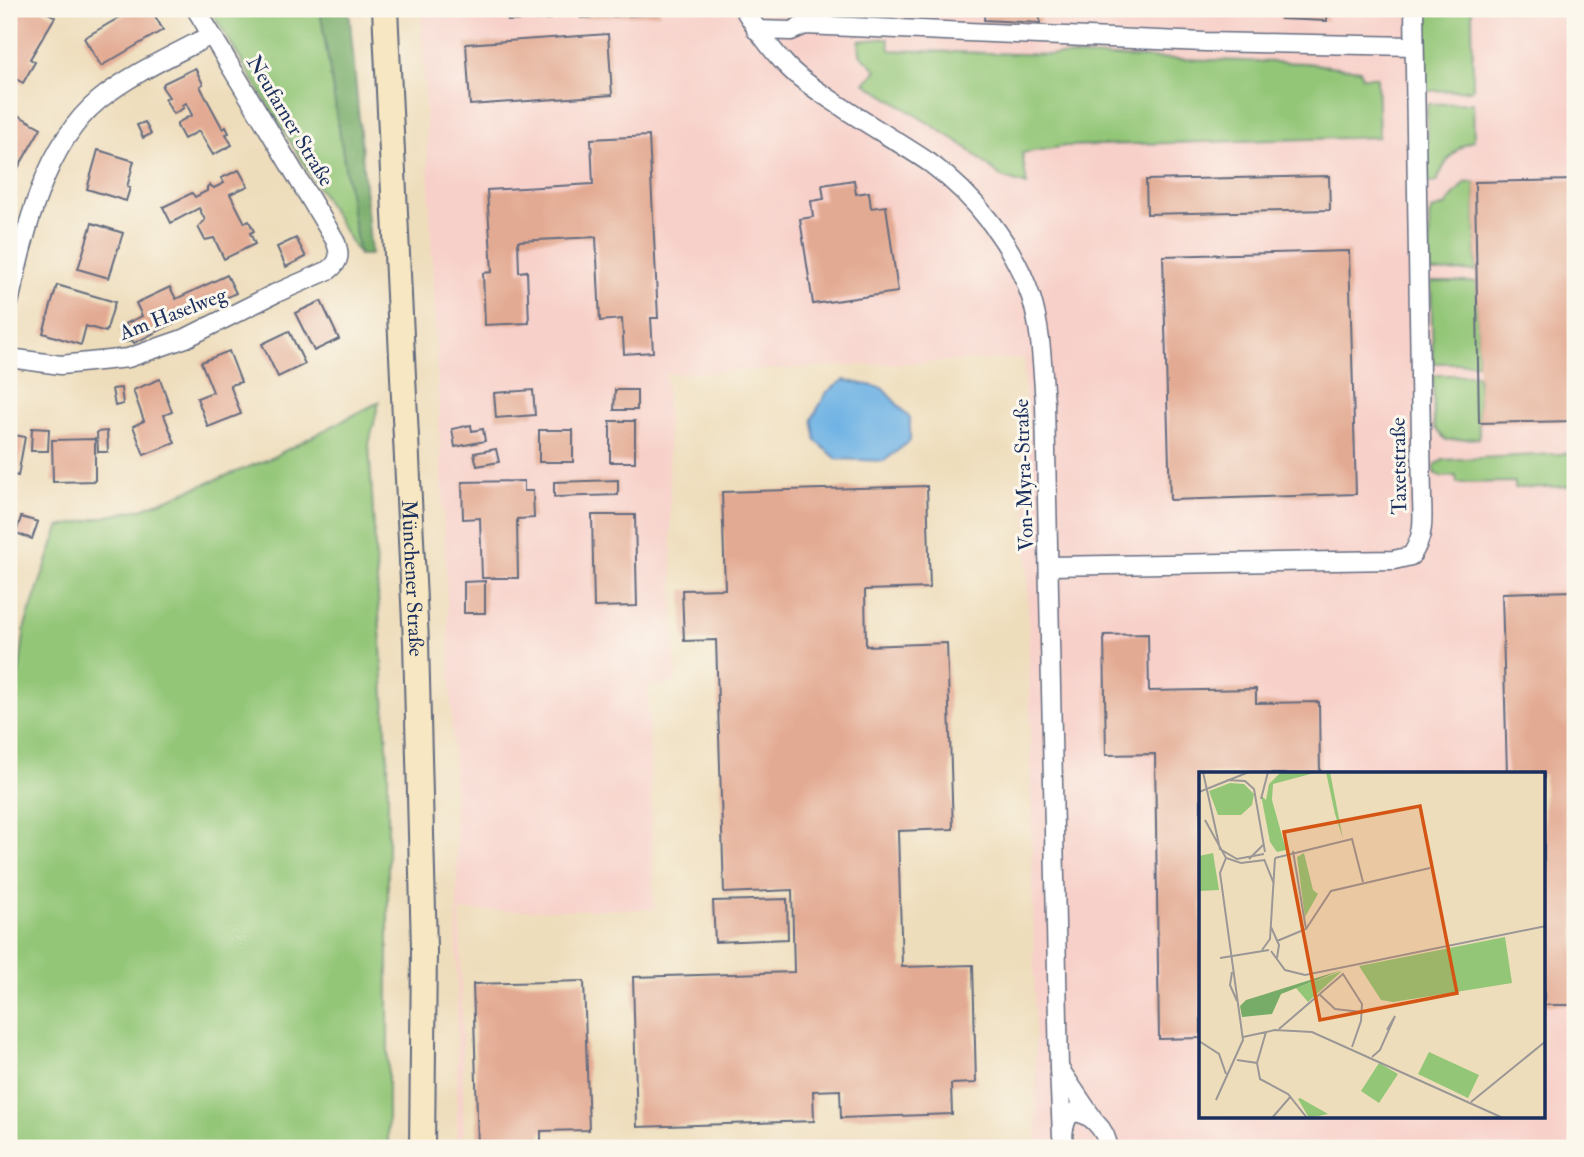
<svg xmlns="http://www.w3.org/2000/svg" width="1584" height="1157" font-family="'IM FELL Double Pica',serif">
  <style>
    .built { fill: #f7d0c9; fill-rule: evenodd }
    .green { fill: #93c677; stroke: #577a6a; stroke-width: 2 }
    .forest { fill: #76ab68; stroke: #486d63; stroke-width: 2 }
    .water { fill: #6eb2e4; stroke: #4470a1; stroke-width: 2 }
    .building { fill: #e3aa93 }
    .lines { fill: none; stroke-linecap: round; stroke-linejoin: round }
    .street-casing { stroke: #656c7f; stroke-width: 21 }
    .secondary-casing { stroke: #656c7f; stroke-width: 28 }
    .street { stroke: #fff; stroke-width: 18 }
    .secondary { stroke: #f7e8c3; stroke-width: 24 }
    .labels { text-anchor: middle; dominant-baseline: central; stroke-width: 6; stroke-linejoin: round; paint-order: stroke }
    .street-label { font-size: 21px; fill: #1b2f5e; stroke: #fbf7ec }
    .inset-road { fill: none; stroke: #9a9796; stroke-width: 2 }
    .view { fill: #d45514; fill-opacity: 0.15; stroke: #d45514; stroke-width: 3.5 }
    .inset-edge { fill: none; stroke: #1b2f5e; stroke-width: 3.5 }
  </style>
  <rect width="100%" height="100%" fill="#fbf7ec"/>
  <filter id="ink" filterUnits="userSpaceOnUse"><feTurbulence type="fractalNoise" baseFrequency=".0143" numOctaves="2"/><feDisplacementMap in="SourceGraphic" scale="14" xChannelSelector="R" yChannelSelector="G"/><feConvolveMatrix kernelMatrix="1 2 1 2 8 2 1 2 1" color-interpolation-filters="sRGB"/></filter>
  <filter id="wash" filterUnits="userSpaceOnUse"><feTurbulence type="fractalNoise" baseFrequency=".00686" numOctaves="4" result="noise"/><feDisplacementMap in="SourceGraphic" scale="28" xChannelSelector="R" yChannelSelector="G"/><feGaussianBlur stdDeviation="1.57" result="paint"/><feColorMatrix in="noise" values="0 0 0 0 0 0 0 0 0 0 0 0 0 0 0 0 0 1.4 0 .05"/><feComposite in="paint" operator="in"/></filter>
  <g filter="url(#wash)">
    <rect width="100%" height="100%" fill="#edb"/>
    <path class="built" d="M421 9H1575V1146L1546 1148H1037L1024 358 666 374 676 684 648 686 654 909 460 911 464 1148H457V875L450 667ZM1201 774H1544V1117H1201Z"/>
    <g class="green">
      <polygon points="210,9 320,9 359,255"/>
      <polygon points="1426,9 1472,9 1473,90 1426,91"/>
      <polygon points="888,38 890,50 1306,63 1360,70 1362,77 1377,77 1379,137 1066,146 1022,153 1027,185 1001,177 963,145 865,83 877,70 860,54 859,41"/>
      <path d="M1473 103 1474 140C1454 148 1444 162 1437 182L1428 183 1427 104Z"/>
      <polygon points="1475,182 1476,271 1430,272 1429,217 1432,210 1445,206 1464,183"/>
      <polygon points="1431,282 1477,282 1478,363 1433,363"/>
      <polygon points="1433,375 1478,375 1479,438 1446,440 1434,427"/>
      <polygon points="379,402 369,444 388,764 388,1148 9,1148 11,737 25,626 59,527 144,508 269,459"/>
      <polygon points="1575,453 1575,486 1515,488 1515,482 1457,483 1456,476 1442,477 1434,473 1435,465 1443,460"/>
    </g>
    <polygon class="forest" points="320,9 349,9 371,255 359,255"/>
    <polygon class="water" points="844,380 882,388 910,418 910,441 884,461 837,459 816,441 812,419 827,392"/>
    <g id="blocks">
      <g class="building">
        <polygon points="15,9 41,9 55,17 30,59 35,62 23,83 9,75 9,19"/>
        <polygon points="134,9 151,9 163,30 101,66 84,38"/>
        <polygon points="507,9 550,9 551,19 508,21"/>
        <polygon points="581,9 660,9 660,14 581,18"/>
        <polygon points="815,9 863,9 865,18 816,17"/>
        <polygon points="985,9 1040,9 1040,23 984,20"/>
        <polygon points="1281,9 1327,9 1327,21 1280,19"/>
        <polygon points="608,34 612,95 470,105 466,44"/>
        <polygon points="195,68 203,84 200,86 204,94 223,129 226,127 229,133 226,134 232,145 213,155 199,131 184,139 177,126 177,123 192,115 186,103 182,105 184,108 173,114 165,99 169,97 162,87 164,83"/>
        <polygon points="14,113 41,128 14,175 9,172 9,123"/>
        <polygon points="145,122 151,134 143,138 137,125"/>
        <polygon points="649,136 658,318 651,318 653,352 624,354 622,319 600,321 596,237 518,241 519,272 527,271 529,323 485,325 483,273 492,272 487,190 593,184 591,139"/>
        <polygon points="98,150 134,161 127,187 130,188 126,201 87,189"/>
        <polygon points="239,170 248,186 230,194 245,223 249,221 254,231 250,233 255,244 224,259 214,238 205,240 198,227 205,220 199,208 171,223 163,207 192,193 195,197 207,191 207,187 210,185 214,188 224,183 221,178"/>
        <polygon points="1329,176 1330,210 1147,214 1146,180"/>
        <polygon points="854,180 856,194 869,192 871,208 886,206 898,292 813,304 800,219 813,217 811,201 824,199 822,185"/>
        <polygon points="1575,180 1575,421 1479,423 1475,182"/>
        <polygon points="92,223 123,233 109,278 78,269"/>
        <polygon points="296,238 306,257 286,267 277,247"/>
        <polygon points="1349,251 1356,494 1170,500 1163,256"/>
        <polygon points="227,275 236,293 134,343 132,340 126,342 120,330 127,327 125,324 142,316 136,303 170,287 176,299"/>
        <polygon points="57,285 115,302 106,332 86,326 81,345 43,333"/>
        <polygon points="321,301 339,339 314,351 295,313"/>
        <polygon points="289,331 305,364 278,377 262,344"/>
        <polygon points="229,351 241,382 230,385 241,414 208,427 197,398 213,392 201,362"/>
        <polygon points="160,379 172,412 164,415 175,443 144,455 133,426 144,421 133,390"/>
        <polygon points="121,388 123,404 115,406 112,389"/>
        <polygon points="533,390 535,415 496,418 494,393"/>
        <polygon points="615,390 637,390 637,410 614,410"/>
        <rect x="610" y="421" width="25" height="41"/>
        <polygon points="471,425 472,431 483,429 485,441 455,447 452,429"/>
        <polygon points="32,428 49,429 48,451 31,451"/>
        <rect x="539" y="430" width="34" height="32"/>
        <polygon points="107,431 108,452 98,452 97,432"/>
        <polygon points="9,434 25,437 18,476 9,474"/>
        <polygon points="95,439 95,481 53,482 52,440"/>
        <polygon points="496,449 499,462 477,466 474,453"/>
        <polygon points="618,480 618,495 554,497 554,482"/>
        <polygon points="524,481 524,491 533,491 534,518 517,519 518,578 482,578 480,518 463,519 462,482"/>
        <polygon points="927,486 930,588 865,590 866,646 947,643 953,829 898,831 902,967 973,965 976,1083 951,1084 952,1114 841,1118 840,1090 813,1091 814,1121 637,1127 633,977 794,972 792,890 724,893 716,640 684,641 682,590 725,589 722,492"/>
        <polygon points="592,515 635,515 637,606 594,607"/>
        <polygon points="21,517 38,522 32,539 16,533"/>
        <polygon points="485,581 485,613 464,613 464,582"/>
        <polygon points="1575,591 1575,1005 1544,1005 1544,774 1507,774 1502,593"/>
        <polygon points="1148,634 1149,691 1256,689 1256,703 1319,702 1320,774 1201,774 1201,1038 1159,1039 1155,754 1106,755 1104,635"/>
        <polygon points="787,899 788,939 715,942 713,901"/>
        <polygon points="584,981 589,1130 541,1131 541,1148 478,1148 473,984"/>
      </g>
    </g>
  </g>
  <g filter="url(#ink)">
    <use href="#blocks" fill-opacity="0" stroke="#656c7f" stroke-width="2"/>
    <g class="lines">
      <defs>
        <g id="street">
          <path d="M744 9C757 30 771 50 789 68 805 84 826 96 845 109 872 127 902 144 930 163 974 195 1014 245 1031 297 1042 332 1042 367 1045 403L1059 1068 1062 1136"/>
          <polyline points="756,30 791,31 805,25 1205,42 1414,46"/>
          <path d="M9 303C24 236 43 146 99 100 132 73 174 55 211 35"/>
          <path d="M9 358 61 365 128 358 186 338 274 294 329 270C341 261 340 253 335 240L196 9"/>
          <path d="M1049 566 1394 560 1411 556C1424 537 1423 521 1422 499L1414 9"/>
          <polyline points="1059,1068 1092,1117"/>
          <path d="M1064 1148C1062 1135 1063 1125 1070 1113 1088 1109 1107 1130 1108 1148"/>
        </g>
        <g id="secondary">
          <path id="s1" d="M385 9 416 642 424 949 422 1148"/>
        </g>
      </defs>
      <use href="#street" class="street-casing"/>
      <use href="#secondary" class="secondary-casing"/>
      <use href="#street" class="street"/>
      <use href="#secondary" class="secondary"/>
    </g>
  </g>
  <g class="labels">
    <g class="street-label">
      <text transform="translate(290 121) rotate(59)">Neufarner Straße</text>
      <text transform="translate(173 314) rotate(-21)">Am Haselweg</text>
      <text transform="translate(1399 466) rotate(-91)">Taxetstraße</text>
      <text transform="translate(1024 475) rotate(-92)">Von-Myra-Straße</text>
      <text stroke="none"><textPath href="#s1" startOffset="570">Münchener Straße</textPath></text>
    </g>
  </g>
  <g transform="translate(1199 772)">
    <rect width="346" height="346" fill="#edb"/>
    <path d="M119 0 74 12 73 28 87 78 78 80 71 70 62 23 67 28 70 12 81 1ZM127 0H131L144 67 136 42ZM31 11 45 12 55 22 53 33 42 43H19L10 19ZM14 81 20 118 0 119V84ZM105 81 114 118 119 122 106 145 98 85ZM306 165 313 211 194 230 182 228 160 194ZM143 199 109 230 97 216ZM230 280 280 303 269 326 219 302ZM180 291 199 302 180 331 162 319ZM99 327 101 326 129 342 110 346Z" fill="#93c677"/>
    <path d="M143 198 82 222 73 242 43 245 41 234 47 228Z" fill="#76ab68"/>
    <path class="inset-road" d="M4 0 21 77 38 87 65 82M28 8 46 9 55 17 66 80M0 20 50 0M62 27 69 0M6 48 27 86 42 91 66 88M94 79 107 157M76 86 153 67 164 110M50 87 65 72M65 87 75 112M72 155 80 173 78 186M78 169 107 157 132 119 231 96M63 178 71 167 76 86M72 179 86 198 106 203 347 154M21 186 70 178M33 200 31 213 38 229M120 222 136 237 163 240M80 257 144 202 163 232 162 249 153 275M44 265 76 258 113 260 304 346M0 269 20 282 27 302M173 285 181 278 196 244 188 258M38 288 58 291 61 307 89 322 108 346M58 291 67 260M17 328 44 268 21 101 27 86M272 330 347 269M73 346 92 324"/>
    <path class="view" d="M221 34 258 221 121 248 85 60Z"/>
    <rect width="346" height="346" class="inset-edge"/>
  </g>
  <rect width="1584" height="1157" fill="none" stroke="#fbf7ec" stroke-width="35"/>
</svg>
